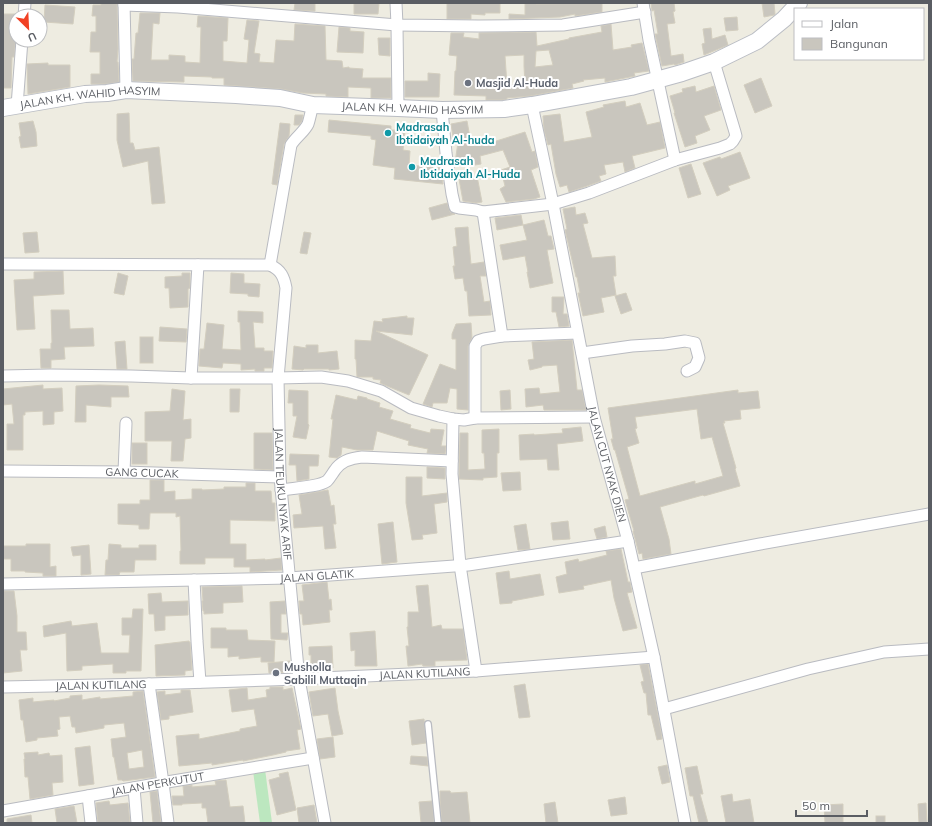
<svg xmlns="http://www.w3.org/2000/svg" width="932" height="826" font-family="Mulish,sans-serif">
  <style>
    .green { fill: #bce7bf }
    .building { fill: #c9c6be; stroke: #d3cebf; fill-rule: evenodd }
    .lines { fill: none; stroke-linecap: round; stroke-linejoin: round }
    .lane-casing { stroke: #b9bbc1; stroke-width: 8 }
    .street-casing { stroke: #b9bbc1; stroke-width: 13 }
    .secondary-casing { stroke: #babdc4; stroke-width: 18 }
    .lane { stroke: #fff; stroke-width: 5.5 }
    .street { stroke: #fff; stroke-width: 11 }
    .secondary { stroke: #fff; stroke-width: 16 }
    .worship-dot { fill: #6b7280; stroke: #fff; stroke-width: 1.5 }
    .culture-dot { fill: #0f9aa8; stroke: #fff; stroke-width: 1.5 }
    .labels { text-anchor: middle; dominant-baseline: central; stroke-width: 4; stroke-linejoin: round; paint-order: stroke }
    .worship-label { font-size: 11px; font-weight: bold; fill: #5b616d; stroke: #fff; text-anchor: start }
    .street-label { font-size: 11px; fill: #5a5d63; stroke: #fff }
    .culture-label { font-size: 11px; font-weight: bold; fill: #0d838f; stroke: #fff; text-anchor: start }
  </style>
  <rect width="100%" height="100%" fill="#eeece1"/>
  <polygon class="green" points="265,769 272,823 260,823 253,771"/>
  <g class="building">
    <polygon points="101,3 117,3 118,49 117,62 118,62 119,82 106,84 91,84 91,74 100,74 100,52 90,52 91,32 96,32 96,16 92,16 93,5 101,5"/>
    <polygon points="295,3 315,3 315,11 294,10"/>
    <polygon points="354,3 379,3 378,14 354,14"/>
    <polygon points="447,3 500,3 500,13 485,13 485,15 471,14 471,19 447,19"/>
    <polygon points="525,3 536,3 536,4 602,3 602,12 575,16 575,14 560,17 509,19 509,14 525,15"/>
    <polygon points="651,3 674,3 675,11 673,12 675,23 667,24 671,56 683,54 684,62 675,65 674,64 662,66 655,34 658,34 654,10 652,11"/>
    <polygon points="762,3 774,3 775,14 774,15 764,17"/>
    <polygon points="45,5 75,7 73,24 44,22"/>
    <polygon points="140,13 160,13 159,24 153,23 151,60 169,60 169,55 185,56 185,62 200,63 201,27 197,27 198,16 228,18 227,41 223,41 223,61 247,63 249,40 244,39 247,20 259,21 254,53 260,54 259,62 274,63 276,40 294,41 295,24 325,26 326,60 342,61 343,68 349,67 349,68 363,69 362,78 391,78 391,98 371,98 371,88 348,87 348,97 326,96 326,94 303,93 281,89 224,85 224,78 212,78 212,77 184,76 184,82 133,81 132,59 134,59 136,33 138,33"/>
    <polygon points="3,14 16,14 16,37 14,57 12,57 11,88 3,88"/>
    <polygon points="737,17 738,30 726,31 724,18"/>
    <path d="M611 24 613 50 632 47 631 45 642 43 649 71 634 73 635 76 605 82V78L583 80 584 81 572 84 573 88 530 96 507 98V99L503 100H486V96L454 95 455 71H456L457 56 449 55 451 33H464L463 37 479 39V33L536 32 537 46 569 39V38L602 32 601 26ZM549 50 553 65 535 67 536 51ZM524 55V66L525 84 507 85 505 56Z"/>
    <polygon points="339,27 350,28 350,31 364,32 363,53 337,52"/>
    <polygon points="711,28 712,39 725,35 728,45 704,55 702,44 705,43 703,29"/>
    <polygon points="378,38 390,38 390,56 379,55"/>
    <polygon points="48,63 48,65 70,65 70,87 28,94 27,64"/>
    <polygon points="428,73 440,74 439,97 405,97 405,81 428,81"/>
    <polygon points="761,78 772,106 755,113 744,85"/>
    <polygon points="695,86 696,92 714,86 721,110 704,116 710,130 695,136 697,143 685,147 674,113 675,113 670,96 683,92 682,89"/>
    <polygon points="625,101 626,107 640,103 647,125 660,122 665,148 632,156 635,168 625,172 623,162 604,165 606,174 599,176 601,181 587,186 569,192 567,185 560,187 556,174 551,144 548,145 544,130 543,116 560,114 564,142 592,137 586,112 604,107 603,105"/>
    <polygon points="129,113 130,143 133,143 135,150 159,147 165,203 152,204 148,161 123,167 117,140 117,114"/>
    <polygon points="295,115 303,115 302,121 299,125 294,125"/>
    <polygon points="329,120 391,126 391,130 405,130 403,150 410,151 409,165 441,168 443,184 394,179 395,168 373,165 376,140 371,139 371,136 328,132"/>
    <polygon points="33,121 36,132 37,146 21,148 19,137 21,136 19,123"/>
    <polygon points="467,121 471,143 492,138 493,142 525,132 532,152 535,151 538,167 531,170 540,197 534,199 506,202 500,189 505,186 501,170 510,167 503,150 480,156 481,164 475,165 455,163 458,142 454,143 451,124"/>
    <polygon points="280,123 290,124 289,136 284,144 277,185 272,184"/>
    <polygon points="740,152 750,178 728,186 730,190 717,196 703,163 720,157 721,159"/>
    <polygon points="691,164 701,194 688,198 679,168"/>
    <polygon points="477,176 482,202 476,203 463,201 459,179"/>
    <polygon points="447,203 450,212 455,214 432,220 429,208"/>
    <polygon points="575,207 576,215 585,213 588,223 583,224 592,258 615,256 616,276 613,276 616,295 601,298 604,312 583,316 578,293 580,293 577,277 576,277 565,230 567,229 563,209"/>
    <polygon points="521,215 523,225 497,230 495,218"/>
    <polygon points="544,220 548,236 551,236 554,249 547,250 553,283 530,288 527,272 528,272 525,256 503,260 500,245 527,240 523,225"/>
    <polygon points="468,227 469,243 471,264 484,262 486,276 480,276 484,302 490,301 491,315 469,316 467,291 465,291 463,278 455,279 453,266 455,266 453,247 457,246 455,228"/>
    <polygon points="37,232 39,252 25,253 23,233"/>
    <polygon points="304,232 311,233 307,254 300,253"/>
    <polygon points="63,271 64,294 33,296 35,329 17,330 14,280 34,279 34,272"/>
    <polygon points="118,273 128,276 124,295 114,293"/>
    <polygon points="182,273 190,273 190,288 188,289 188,307 170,308 169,288 165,288 165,277 182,276"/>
    <polygon points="231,273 244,274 244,283 260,284 259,297 248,296 248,294 230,293"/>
    <polygon points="626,293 632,310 621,314 615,296"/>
    <polygon points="552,297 564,297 563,314 567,314 569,326 559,327 556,312 552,312"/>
    <polygon points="51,310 69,310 70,329 93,328 94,346 64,347 65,359 51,360 51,368 41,368 40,349 51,349 51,343 52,343"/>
    <polygon points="238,311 263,312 263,323 253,322 255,348 264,348 264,351 273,351 272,368 264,368 264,371 255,371 255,369 241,370 241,364 223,363 222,368 199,366 200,349 204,349 207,323 224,325 222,349 241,350 240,322 238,322"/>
    <polygon points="407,316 407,318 414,318 412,335 376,331 428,355 409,395 387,386 380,383 381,380 373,379 373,377 357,377 356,359 355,359 355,340 371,341 374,321 383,322 382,319"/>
    <polygon points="471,323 472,338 468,346 468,410 457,409 457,389 450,388 447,403 433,403 432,407 423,404 440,364 456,370 456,339 452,339 452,334 456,324"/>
    <polygon points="160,327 187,329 186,342 159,341"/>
    <rect x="140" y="337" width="13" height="26"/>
    <polygon points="572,340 577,390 582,390 586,410 544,410 543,405 526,407 525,389 539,388 540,394 560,392 557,365 542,366 542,367 530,370 528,360 534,359 532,342"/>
    <polygon points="125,341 127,369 117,369 115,342"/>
    <polygon points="306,345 318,345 318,353 337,351 339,369 329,370 329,369 304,369 303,370 292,369 294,346 306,348"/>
    <polygon points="43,385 43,389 62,388 63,411 54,412 54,424 43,425 43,411 25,412 25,415 23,415 23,450 7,450 7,424 14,424 12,404 3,405 3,389"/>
    <polygon points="99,385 128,386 129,397 111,397 111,407 86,405 86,422 75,422 76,386"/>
    <polygon points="172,389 185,391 183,420 191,419 191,438 185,439 183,461 171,461 172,441 145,441 145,412 170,411"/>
    <polygon points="230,389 240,389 239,412 230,412"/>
    <polygon points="289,390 308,391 308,424 309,425 306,439 293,437 297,416 293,416 293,403 288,403"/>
    <polygon points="510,390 511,409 501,410 500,391"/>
    <path d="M738 390V393L758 391 760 408 740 410 741 419 724 421 725 423H723L736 468 735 469 740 486 704 496 703 495 660 507 669 539 671 554 643 559 642 553 639 554 633 531H634L625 500 629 499 615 450H614L611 439H613L608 408ZM697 409 701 439 712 437 723 476 695 484V481L640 496 627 447 639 443 635 429 637 428 635 417Z"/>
    <polygon points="336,395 357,400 358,396 367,398 367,399 380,403 379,407 393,411 390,419 411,425 410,428 430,433 431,429 444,430 441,446 446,446 445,454 427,453 428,449 408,445 409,441 377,431 373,450 357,450 342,447 341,455 337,458 329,457 333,419 331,419"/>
    <polygon points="581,427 583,441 557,444 559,470 548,470 547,459 520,460 519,435 534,434 534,435 563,433 562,429"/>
    <polygon points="499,429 499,453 497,453 497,477 483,478 483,480 459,479 460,433 468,433 468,470 485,469 484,453 482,453 482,430"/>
    <polygon points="254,433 272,433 273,470 254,469"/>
    <rect x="132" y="443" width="15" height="21"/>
    <polygon points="290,454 319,455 318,466 309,466 309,479 297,481 296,465 289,465"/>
    <polygon points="427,467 445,468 445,479 427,478"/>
    <polygon points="520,472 521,490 503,491 501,473"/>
    <polygon points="406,477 422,477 422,496 447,493 447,502 434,504 437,533 422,535 423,539 412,540 406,503"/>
    <polygon points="150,480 164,480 164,492 175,491 175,500 192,499 192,489 202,489 202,490 224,489 224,487 246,487 246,483 255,483 255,491 271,491 272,503 275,503 275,521 230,520 230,544 246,544 246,560 265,559 265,560 281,558 282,570 250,572 250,567 234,567 234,558 205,558 205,564 180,564 180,551 181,551 180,516 176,517 176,513 150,513 149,529 139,529 139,525 118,524 118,504 140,504 140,500 150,500"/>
    <polygon points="328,490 331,506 334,505 336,524 333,524 336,548 325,549 323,526 294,528 293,515 302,514 299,495"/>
    <polygon points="568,521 570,539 553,540 551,523"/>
    <polygon points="393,522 397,562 382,564 378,524"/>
    <polygon points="526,524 530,549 518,550 514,526"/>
    <polygon points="605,526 607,537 597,539 594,529"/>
    <polygon points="26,544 50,544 50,567 56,566 56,576 43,576 43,573 25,572 25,571 11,571 11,559 3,559 3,546 26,546"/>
    <polygon points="109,544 121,545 121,548 139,548 139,545 156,545 156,560 135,560 134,572 120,572 119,575 105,575 106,560 108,560"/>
    <polygon points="89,545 91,574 81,575 81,555 73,556 71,547"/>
    <polygon points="621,549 628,582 630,582 632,592 627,593 637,628 623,631 614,598 611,580 583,586 584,589 559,593 556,577 567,574 565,562 578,559 579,562 607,555 606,551"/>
    <polygon points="509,571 510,579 540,574 544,595 512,601 512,603 500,604 496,573"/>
    <polygon points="327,582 329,600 331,599 332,610 329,610 330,622 303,625 302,614 300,614 299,601 304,601 302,585"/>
    <polygon points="428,585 432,627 441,625 442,629 463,629 467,660 435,661 435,666 423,666 422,664 408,666 406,646 409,646 407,627 408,627 408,612 419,612 416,586"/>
    <polygon points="242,586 243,602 223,603 223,613 204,614 204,611 203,611 202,601 203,601 202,587"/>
    <polygon points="3,591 14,591 17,616 17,632 26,632 27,650 20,650 22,671 3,673"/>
    <polygon points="161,593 162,602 188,601 188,615 165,616 165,630 155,631 154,614 149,614 148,594"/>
    <polygon points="285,601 286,614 281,614 281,633 288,633 287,640 271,639 270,602"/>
    <polygon points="133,609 143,609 141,671 126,671 126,673 113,673 113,664 82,666 82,670 67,671 66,633 44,637 43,626 71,621 72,626 97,623 101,653 129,653 130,635 122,635 122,618 132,618"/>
    <polygon points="211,628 226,628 226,630 247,630 248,640 275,641 274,662 261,662 261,657 239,659 239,656 228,657 228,648 211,648"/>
    <polygon points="375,631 377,666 355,666 355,650 351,651 350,633"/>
    <polygon points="189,641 189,642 190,642 192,670 185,671 185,675 156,676 155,645"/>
    <polygon points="332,646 333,668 311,669 311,655 309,655 309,647"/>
    <polygon points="290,661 291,672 269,673 268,663"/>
    <polygon points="648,664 661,731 662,739 657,740 651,715 648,715 646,693 644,693 641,682 644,681 640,665"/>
    <polygon points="525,684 530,717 519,718 514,686"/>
    <polygon points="270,687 283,687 283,690 292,688 301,729 297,730 300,749 286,751 286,752 273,755 243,761 243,760 212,765 212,763 179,766 176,736 199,734 199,739 240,731 240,729 257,726 254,709 232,712 229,690 247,688 248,700 267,697 266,690 270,689"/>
    <polygon points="335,688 338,711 343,734 332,736 328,714 313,716 309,692"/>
    <polygon points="181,690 190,690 193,712 169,716 169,719 161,720 157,692 165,691 165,695 181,693"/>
    <path d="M143 691 155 777 123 781 122 780H118L114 757H113L111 739 126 737 124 723 104 725V728L76 733 75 727H72L70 716 59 717 60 729 57 730 58 736 37 738V740L26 742 23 720H21L19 700 33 698V702L54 700V701L70 698V696L82 695V700L100 697V699L133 696V692ZM142 750 144 767 129 769 127 753Z"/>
    <polygon points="424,719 426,743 412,745 409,721"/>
    <polygon points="333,737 335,757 320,759 317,739"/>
    <polygon points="90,746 94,784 79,786 75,748"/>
    <polygon points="38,752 38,755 49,753 50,756 62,755 63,782 52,783 53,795 30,799 28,777 25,777 24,759 25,759 24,753"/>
    <polygon points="411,756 427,757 428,766 410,764"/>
    <polygon points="667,765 670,782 662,784 658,767"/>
    <polygon points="697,766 703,794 700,794 708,823 699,823 693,796 690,796 685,768"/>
    <polygon points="288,772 296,810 277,815 269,780 280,777 279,774"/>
    <polygon points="226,780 230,807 243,806 245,823 208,823 206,808 202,808 202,803 182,804 182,805 173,805 172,796 184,796 183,786 192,785 192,787 216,785 215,781"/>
    <polygon points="157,791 161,822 153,823 150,792"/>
    <polygon points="440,791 450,791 451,793 467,792 470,823 442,823 440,800"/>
    <polygon points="732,794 733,802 750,799 754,823 726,823 721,796"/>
    <polygon points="625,797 627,814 611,816 608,800"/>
    <polygon points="109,801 110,805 128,803 130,823 122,823 122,822 110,823 98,823 96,803"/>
    <polygon points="432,801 434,823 421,823 419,802"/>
    <polygon points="555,802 558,823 546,823 544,804"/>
    <polygon points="926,803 927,823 919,823 918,804"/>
    <polygon points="843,804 843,823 825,823 824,805"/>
    <polygon points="314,805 317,823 299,823 297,808"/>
    <polygon points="74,806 77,823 57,823 55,809"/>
    <polygon points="31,815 32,823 7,823 7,819"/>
    <rect x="876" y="816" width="9" height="7"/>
  </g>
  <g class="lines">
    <defs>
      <polyline id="lane" points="428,724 438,823"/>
      <g id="street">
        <polyline points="124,3 126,90"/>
        <polyline points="396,3 397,25 398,108"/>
        <polyline points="643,3 649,40 675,160"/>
        <polyline points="124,5 178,7 397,25 479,26 563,25 645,12"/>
        <polyline points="24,16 25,3"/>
        <path id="s1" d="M532 105 553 204 594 417 628 541 654 657 685 823"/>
        <polyline points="17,106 22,40"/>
        <polyline points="442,110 446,153 452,194 455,207 459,208 476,210 483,212 553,204 589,193 675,160 720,148 730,144 733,141 736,136 735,132 714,62"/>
        <polyline points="483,212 502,336"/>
        <path id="s2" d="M3 264 270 265C281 270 284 277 286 288L278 378 280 477 299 679 325 823"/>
        <path d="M270 265 291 145C296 137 304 132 308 124 310 118 311 111 313 105"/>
        <polyline points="582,353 632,346 665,344 685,341 695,343 699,358 695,367 687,371"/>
        <polyline points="3,376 50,375 131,376 191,378 278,378 321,377 348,381 381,391 411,408 439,416 453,419 464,420 475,418 594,417"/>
        <polyline points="191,378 198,265"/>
        <polyline points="475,418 475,346 478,341 484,339 502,336 577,333"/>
        <polyline points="453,419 452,474 460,565 476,671"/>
        <path id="s3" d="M3 471 124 472 280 477"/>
        <polyline points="124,472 126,423"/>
        <path d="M281 490C292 488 319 487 327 481 330 478 332 474 335 470 341 461 350 458 362 457L452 461"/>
        <polyline points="634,568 760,544 929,514"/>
        <polyline points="194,580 197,641 200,682"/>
        <path id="s4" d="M3 584 289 578 468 565 628 541"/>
        <polyline points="149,684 163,783 168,823"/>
        <path id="s5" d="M3 687 149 684 299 679 476 671 654 657"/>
        <polyline points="664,709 808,669 884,652 929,649"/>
        <polyline points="134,788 137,823"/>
        <polyline points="88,796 91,823"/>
        <path id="s6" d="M3 811 167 782 313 758"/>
      </g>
      <g id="secondary">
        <path id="s7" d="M3 108 85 94 107 93 126 90 236 95 280 98 313 105 398 108 442 110 504 109 532 105 631 87 682 73 714 62 757 41 784 19 799 3"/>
      </g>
    </defs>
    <use href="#lane" class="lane-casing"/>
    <use href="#street" class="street-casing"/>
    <use href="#secondary" class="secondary-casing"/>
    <use href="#lane" class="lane"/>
    <use href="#street" class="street"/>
    <use href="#secondary" class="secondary"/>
  </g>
  <g class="worship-dot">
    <circle cx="468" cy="83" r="4"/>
    <circle cx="276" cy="673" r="4"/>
  </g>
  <g class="culture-dot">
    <circle cx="388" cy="133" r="4"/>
    <circle cx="412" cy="167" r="4"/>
  </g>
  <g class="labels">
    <g class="worship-label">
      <text x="476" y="83">Masjid Al-Huda</text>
      <text x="284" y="667">Musholla<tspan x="284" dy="13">Sabilil Muttaqin</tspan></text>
    </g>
    <g class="street-label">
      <text stroke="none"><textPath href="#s7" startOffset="88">JALAN KH. WAHID HASYIM</textPath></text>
      <text stroke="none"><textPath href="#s7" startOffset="412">JALAN KH. WAHID HASYIM</textPath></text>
      <text stroke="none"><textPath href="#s1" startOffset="367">JALAN CUT NYAK DIEN</textPath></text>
      <text stroke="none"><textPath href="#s3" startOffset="139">GANG CUCAK</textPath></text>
      <text stroke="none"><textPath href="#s2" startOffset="503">JALAN TEUKU NYAK ARIF</textPath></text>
      <text stroke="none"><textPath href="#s4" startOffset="314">JALAN GLATIK</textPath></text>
      <text stroke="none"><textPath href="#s5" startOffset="422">JALAN KUTILANG</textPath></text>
      <text stroke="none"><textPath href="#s5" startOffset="98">JALAN KUTILANG</textPath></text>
      <text stroke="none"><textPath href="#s6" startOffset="157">JALAN PERKUTUT</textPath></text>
    </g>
    <g class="culture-label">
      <text x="396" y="127">Madrasah<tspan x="396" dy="13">Ibtidaiyah Al-huda</tspan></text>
      <text x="420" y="161">Madrasah<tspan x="420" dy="13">Ibtidaiyah Al-Huda</tspan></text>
    </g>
  </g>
  <rect width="932" height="826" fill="none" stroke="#5a5d63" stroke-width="8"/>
  <rect x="794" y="8" width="130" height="52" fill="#ffffff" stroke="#bdbec1"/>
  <rect x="802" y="21" width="20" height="6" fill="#ffffff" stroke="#bdbec1"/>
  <text x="830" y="28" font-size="12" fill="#5a5d63">Jalan</text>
  <rect x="802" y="38" width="20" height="12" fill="#c9c6be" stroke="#bdbec1"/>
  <text x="830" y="48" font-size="12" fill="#5a5d63">Bangunan</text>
  <g transform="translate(28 28) rotate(156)"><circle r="19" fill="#ffffff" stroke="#bdbec1"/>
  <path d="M0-3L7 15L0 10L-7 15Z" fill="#f14124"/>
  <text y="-6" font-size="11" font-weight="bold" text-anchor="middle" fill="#5a5d63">U</text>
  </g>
  <path d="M796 810v6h71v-6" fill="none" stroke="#5a5d63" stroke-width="2"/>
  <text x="802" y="810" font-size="12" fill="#5a5d63" stroke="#ffffff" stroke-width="3" paint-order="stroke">50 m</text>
</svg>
